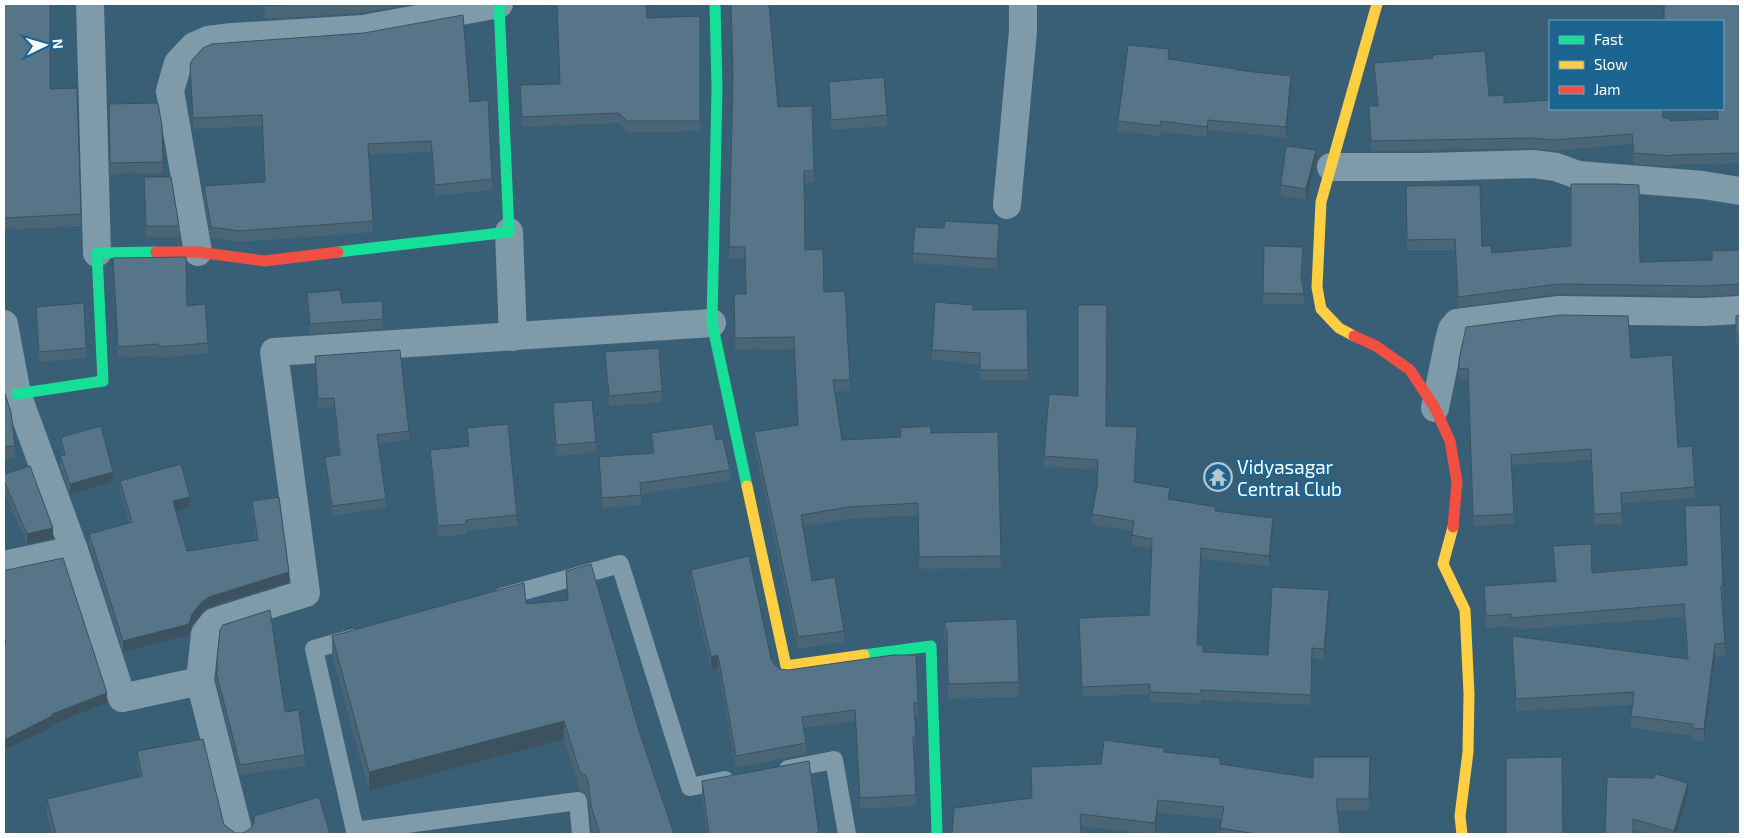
<svg xmlns="http://www.w3.org/2000/svg" width="1744" height="838" font-family="'Exo 2',sans-serif">
  <style>
    .lines { fill: none; stroke-linecap: round; stroke-linejoin: round }
    .lane { stroke: #7f9aa9; stroke-width: 18 }
    .street { stroke: #7f9aa9; stroke-width: 28 }
    .fast { stroke: #16e098; stroke-width: 11 }
    .slow { stroke: #ffcf43; stroke-width: 11 }
    .jam { stroke: #f24e42; stroke-width: 11 }
    .wall { fill: #4a6575 }
    .shaded-wall { fill: #3c525f }
    .building { fill: #567588; stroke: #3c525f }
    .labels { text-anchor: middle; dominant-baseline: central; stroke-width: 4.5; stroke-linejoin: round; paint-order: stroke }
    .poi-label { font-size: 19px; fill: #fff; stroke: #1d6591; text-anchor: start }
  </style>
  <rect width="100%" height="100%" fill="#385f76"/>
  <g class="lines">
    <g class="lane">
      <polyline points="502,597 620,564 690,787 725,780"/>
      <polyline points="354,638 314,649 355,831 578,801 581,834"/>
      <polyline points="788,769 834,760 847,834"/>
    </g>
    <g class="street">
      <polyline points="90,4 97,253"/>
      <polyline points="1331,167 1426,167 1533,164 1556,167 1578,175 1703,185 1740,191"/>
      <polyline points="1007,205 1023,31 1023,4"/>
      <polyline points="509,232 513,337"/>
      <polyline points="198,252 170,91 178,63 194,46 208,40 232,37 363,29 499,4"/>
      <polyline points="4,324 17,394 74,550 122,698 200,681 239,834"/>
      <polyline points="1435,408 1449,340 1452,329 1457,323 1559,310 1703,312 1740,310"/>
      <polyline points="4,565 74,550"/>
      <polyline points="200,681 205,634 214,622 306,593 274,352 712,323"/>
    </g>
    <g class="fast">
      <polyline points="715,4 717,88 712,323 747,486"/>
      <polyline points="338,252 509,232 499,4 501,4"/>
      <polyline points="17,394 103,381 97,253 156,252"/>
      <polyline points="864,655 931,646 937,834"/>
    </g>
    <g class="slow">
      <polyline points="1354,336 1339,328 1321,309 1317,287 1321,202 1377,4"/>
      <polyline points="747,486 786,666 864,655"/>
      <polyline points="1453,527 1443,564 1465,610 1469,694 1468,752 1460,816 1462,834"/>
    </g>
    <g class="jam">
      <polyline points="156,252 198,252 265,261 338,252"/>
      <polyline points="1354,336 1376,346 1410,370 1435,408 1450,441 1457,482 1453,527"/>
    </g>
  </g>
  <g class="wall">
    <polygon points="4,4 50,89 81,214 81,226 4,230"/>
    <polygon points="264,4 414,4 361,13 265,19"/>
    <polygon points="557,4 647,18 700,16 700,131 627,132 619,123 522,127 520,85 559,84"/>
    <polygon points="1740,4 1740,163 1672,165 1672,167 1634,164 1632,144 1552,151 1533,148 1371,151 1369,106 1377,106 1374,73 1374,63 1489,96 1504,103 1663,118 1670,121 1718,119"/>
    <polygon points="1169,59 1236,70 1291,86 1286,138 1208,130 1207,137 1161,132 1160,136 1118,131 1118,121"/>
    <polygon points="190,65 470,102 492,179 492,190 435,196 431,152 369,155 373,232 239,242 211,238 204,198 204,186 264,182 262,126 193,129"/>
    <polygon points="829,82 887,115 887,126 831,130"/>
    <polygon points="732,83 778,107 814,171 814,182 804,183 805,250 824,292 850,380 850,391 834,392 842,440 900,437 900,428 931,433 998,432 1001,568 919,569 918,515 849,519 802,526 812,581 844,631 844,642 798,649 754,444 754,432 798,425 794,349 735,350 734,305 746,294 745,259 729,259"/>
    <polygon points="109,104 162,126 163,173 110,174"/>
    <polygon points="1316,161 1306,199 1281,196 1281,185"/>
    <polygon points="144,177 179,226 179,237 146,237"/>
    <polygon points="1406,186 1482,246 1492,253 1640,262 1712,260 1740,250 1740,295 1703,296 1559,294 1458,307 1455,250 1407,250"/>
    <polygon points="999,234 997,269 913,263 913,253"/>
    <polygon points="1264,246 1303,257 1302,278 1304,294 1304,304 1263,304"/>
    <polygon points="113,258 187,306 208,343 208,353 159,358 159,355 118,358"/>
    <polygon points="307,293 342,303 383,319 383,329 310,334 307,304"/>
    <polygon points="36,307 86,348 86,358 39,362 36,317"/>
    <polygon points="1027,309 1028,380 980,381 980,364 932,360 932,350 973,310"/>
    <polygon points="1740,315 1740,344 1736,344 1736,316"/>
    <polygon points="605,352 662,391 662,402 609,406 605,363"/>
    <polygon points="315,356 409,431 409,440 378,444 386,499 386,508 332,516 325,466 325,457 339,455 334,407 318,408"/>
    <polygon points="1631,358 1678,447 1695,487 1695,498 1622,503 1622,524 1594,525 1591,460 1512,465 1514,524 1473,526 1468,379 1459,379 1459,360"/>
    <polygon points="4,391 15,446 15,458 4,459"/>
    <polygon points="1078,396 1106,426 1137,438 1135,482 1170,500 1216,511 1273,528 1269,566 1201,559 1198,645 1203,652 1268,655 1329,600 1324,659 1312,658 1311,705 1201,700 1201,704 1150,702 1150,694 1082,697 1079,618 1149,615 1152,549 1132,545 1132,531 1092,525 1092,514 1097,487 1097,470 1044,466 1044,456"/>
    <polygon points="553,403 596,442 596,453 556,456 553,414"/>
    <polygon points="467,428 517,515 517,526 466,531 466,534 438,537 430,460 430,450 468,446"/>
    <polygon points="651,433 716,440 730,470 730,481 641,494 641,505 602,508 599,457 652,453 651,444"/>
    <polygon points="61,437 113,482 70,494 60,466 60,456 63,455 61,447"/>
    <polygon points="4,474 53,538 27,544 4,491"/>
    <polygon points="120,481 190,507 176,511 187,551 256,541 252,511 252,501 289,582 209,607 202,613 192,625 189,635 123,652 89,544 89,534 129,523 120,491"/>
    <polygon points="1685,506 1723,586 1723,598 1722,598 1725,643 1725,656 1715,656 1704,741 1693,741 1692,736 1631,728 1631,716 1632,705 1516,711 1512,636 1687,659 1684,617 1511,630 1511,626 1486,628 1484,586 1555,581 1553,558 1553,546 1592,573 1687,566"/>
    <polygon points="691,570 771,658 774,664 780,669 918,703 918,715 914,715 916,749 914,749 916,806 860,809 855,721 804,728 806,743 806,754 736,768 718,667 711,669 691,582"/>
    <polygon points="566,571 640,734 674,834 594,834 591,824 588,800 586,794 580,791 564,739 369,791 332,655 332,636 526,604 567,600"/>
    <polygon points="944,622 1019,682 1019,697 948,699 947,646 944,637"/>
    <polygon points="217,661 285,712 305,755 305,766 240,775 216,682"/>
    <polygon points="137,751 235,833 330,834 52,834 47,815 47,799 139,777 137,767"/>
    <polygon points="1164,752 1220,764 1313,778 1370,757 1369,811 1338,811 1340,834 1220,834 1222,819 1158,813 1155,834 1146,834 1081,826 1032,798 1031,767 1101,764"/>
    <polygon points="1607,777 1688,794 1676,834 1650,834 1633,829"/>
    <polygon points="702,781 819,834 707,834 702,796"/>
  </g>
  <g class="shaded-wall">
    <polygon points="1291,76 1291,86 1286,138 1286,127"/>
    <polygon points="1208,120 1208,130 1207,137 1207,127"/>
    <polygon points="1316,150 1316,161 1306,199 1306,189"/>
    <polygon points="999,224 999,234 997,269 997,259"/>
    <polygon points="113,472 113,482 70,494 70,484"/>
    <polygon points="190,497 190,507 173,512 173,501"/>
    <polygon points="1273,518 1273,528 1269,566 1269,556"/>
    <polygon points="53,528 53,538 27,544 27,534"/>
    <polygon points="289,572 289,582 209,607 202,613 192,625 189,635 123,652 123,641 192,614 202,602 209,597"/>
    <polygon points="1329,590 1329,600 1324,659 1324,649"/>
    <polygon points="1715,644 1715,656 1704,741 1704,729"/>
    <polygon points="718,655 718,667 711,669 711,657"/>
    <polygon points="107,693 107,703 52,724 52,727 4,750 4,740 52,714"/>
    <polygon points="564,721 564,739 369,791 369,772"/>
    <polygon points="1688,783 1688,794 1676,834 1674,834 1674,831"/>
    <polygon points="1158,800 1158,813 1155,834 1155,823"/>
  </g>
  <g class="building">
    <polygon points="4,4 50,4 50,89 77,88 81,214 4,218"/>
    <polygon points="265,4 299,4 265,6"/>
    <polygon points="557,4 646,4 647,18 700,16 700,121 627,121 619,113 522,117 520,85 560,84"/>
    <polygon points="731,4 769,4 778,107 812,106 814,171 804,171 805,250 823,249 824,292 845,291 850,380 833,380 842,440 901,437 900,428 931,426 931,433 998,432 1001,556 919,557 918,503 849,507 801,515 812,581 835,577 844,631 798,637 754,432 798,425 794,337 735,338 734,294 746,294 745,247 729,247 733,77"/>
    <polygon points="1664,4 1740,4 1740,153 1672,155 1672,156 1634,153 1632,134 1552,140 1533,138 1371,141 1369,106 1378,106 1374,63 1433,58 1433,55 1485,51 1489,96 1504,95 1504,103 1550,100 1550,109 1662,109 1663,118 1670,118 1670,121 1718,119 1718,109 1723,109 1723,21 1661,21 1664,21"/>
    <polygon points="463,15 470,102 488,100 492,179 435,185 431,141 368,144 373,221 239,231 211,227 204,186 265,182 262,115 193,118 190,65 192,60 203,48 212,44 364,33"/>
    <polygon points="1128,45 1169,49 1168,59 1236,69 1236,70 1291,76 1286,127 1208,120 1207,127 1161,121 1160,126 1118,121"/>
    <polygon points="884,77 887,115 831,120 829,82"/>
    <polygon points="158,103 162,126 163,162 110,163 109,104"/>
    <polygon points="1286,146 1316,150 1306,189 1281,185"/>
    <polygon points="144,177 171,177 179,226 146,226"/>
    <polygon points="1571,184 1616,184 1639,185 1640,262 1712,260 1712,251 1740,250 1740,284 1703,286 1559,284 1458,297 1455,239 1407,240 1406,186 1480,185 1482,246 1491,246 1492,253 1571,246"/>
    <polygon points="945,221 999,224 997,259 913,253 915,227 944,228"/>
    <polygon points="1264,246 1303,247 1301,276 1304,294 1263,293"/>
    <polygon points="186,257 187,306 205,304 208,343 159,347 159,344 118,347 113,258"/>
    <polygon points="340,290 342,303 382,301 383,319 310,324 307,293"/>
    <polygon points="935,302 973,305 973,310 1027,309 1028,370 980,370 980,353 932,350"/>
    <polygon points="84,303 86,348 39,352 36,307"/>
    <polygon points="1078,305 1107,305 1106,426 1137,427 1134,482 1170,488 1168,499 1216,507 1215,511 1273,518 1269,556 1201,548 1197,645 1203,645 1203,652 1268,655 1272,587 1329,590 1324,649 1312,648 1311,695 1201,690 1201,694 1150,692 1150,684 1082,687 1079,618 1149,615 1152,539 1132,535 1134,521 1092,514 1097,487 1098,460 1044,456 1049,394 1078,396"/>
    <polygon points="1560,315 1628,316 1631,358 1672,355 1678,447 1692,446 1695,487 1621,493 1622,513 1594,514 1591,449 1511,455 1514,514 1473,516 1468,368 1459,369 1459,360 1466,327"/>
    <polygon points="1740,315 1740,334 1736,334 1736,316"/>
    <polygon points="659,348 662,391 609,396 605,352"/>
    <polygon points="400,350 409,431 377,435 386,499 332,506 325,457 340,455 334,398 318,399 315,356"/>
    <polygon points="4,391 11,412 15,446 4,447"/>
    <polygon points="592,400 596,442 556,445 553,403"/>
    <polygon points="508,424 517,515 466,520 466,524 438,526 430,450 469,446 467,428"/>
    <polygon points="713,424 716,440 723,439 730,470 640,483 641,495 602,498 599,457 654,453 651,433"/>
    <polygon points="101,426 113,472 70,484 60,456 65,455 61,437"/>
    <polygon points="181,464 190,497 173,501 187,551 258,540 252,501 279,497 289,572 209,597 202,602 192,614 189,624 123,641 89,534 132,522 120,481"/>
    <polygon points="30,466 53,528 27,534 4,481 4,474"/>
    <polygon points="1720,505 1723,586 1721,586 1725,643 1715,644 1704,729 1693,728 1692,724 1631,716 1634,692 1516,699 1512,636 1688,659 1684,604 1511,618 1511,614 1486,616 1484,586 1556,581 1553,546 1591,544 1592,573 1687,565 1685,506"/>
    <polygon points="749,556 771,658 774,664 780,669 788,670 893,655 916,655 918,703 914,703 916,737 913,737 916,795 860,798 855,710 802,717 806,743 736,756 718,655 711,657 691,570"/>
    <polygon points="63,558 107,693 52,714 52,716 4,740 4,645 6,644 4,636 4,570 7,570"/>
    <polygon points="591,564 640,734 674,834 600,834 591,806 588,781 586,776 580,772 564,721 369,772 332,636 524,583 526,604 568,600 566,571"/>
    <polygon points="270,610 285,712 299,710 305,755 240,765 216,672 218,672 217,661 220,630 223,625"/>
    <polygon points="1017,619 1019,682 948,684 947,631 944,622"/>
    <polygon points="203,739 224,825 235,833 243,833 250,829 254,823 254,816 319,797 330,834 56,834 47,799 142,776 137,751"/>
    <polygon points="1104,740 1164,748 1164,752 1220,758 1220,764 1313,778 1313,757 1370,757 1369,799 1336,799 1340,834 1257,834 1220,828 1224,807 1158,800 1155,823 1080,814 1081,834 952,834 954,808 1032,798 1031,767 1101,764"/>
    <polygon points="1562,757 1563,834 1506,834 1506,758"/>
    <polygon points="809,761 819,834 709,834 702,781"/>
    <polygon points="1656,774 1688,783 1674,831 1633,819 1633,834 1605,834 1607,777 1654,778"/>
  </g>
  <defs>
    <symbol id="temple-ring" viewBox="-11 -11 22 22"><circle r="9.5" fill="#1d6591" stroke="#b9c7cf" stroke-width="1.5"/><path d="M0-6L5-2H3V0L6.5 2.5H4V6H1.5V3h-3V6H-4V2.5H-6.5L-3 0V-2H-5Z" fill="#b9c7cf"/></symbol>
  </defs>
  <g fill-rule="evenodd">
    <use href="#temple-ring" x="1202" y="461" width="32" height="32"/>
  </g>
  <g class="labels">
    <g class="poi-label">
      <text x="1237" y="466">Vidyasagar<tspan x="1237" dy="22">Central Club</tspan></text>
    </g>
  </g>
  <rect width="1744" height="838" fill="none" stroke="#ffffff" stroke-width="10"/>
  <rect x="1549" y="20" width="175" height="90" fill="#1d6591" stroke="#77a3bd"/>
  <rect x="1559" y="36" width="25" height="8" fill="#16e098" stroke="#77a3bd"/>
  <text x="1594" y="45" font-size="15" fill="#ffffff">Fast</text>
  <rect x="1559" y="61" width="25" height="8" fill="#ffcf43" stroke="#77a3bd"/>
  <text x="1594" y="70" font-size="15" fill="#ffffff">Slow</text>
  <rect x="1559" y="86" width="25" height="8" fill="#f24e42" stroke="#77a3bd"/>
  <text x="1594" y="95" font-size="15" fill="#ffffff">Jam</text>
  <g transform="translate(45 45) rotate(85)" stroke="#1d6591" stroke-width="4" paint-order="stroke">
  <path d="M0-4L9 19L0 12L-9 19Z" fill="#ffffff"/>
  <text y="-8" font-size="14" font-weight="bold" text-anchor="middle" fill="#ffffff">N</text>
  </g>
</svg>
